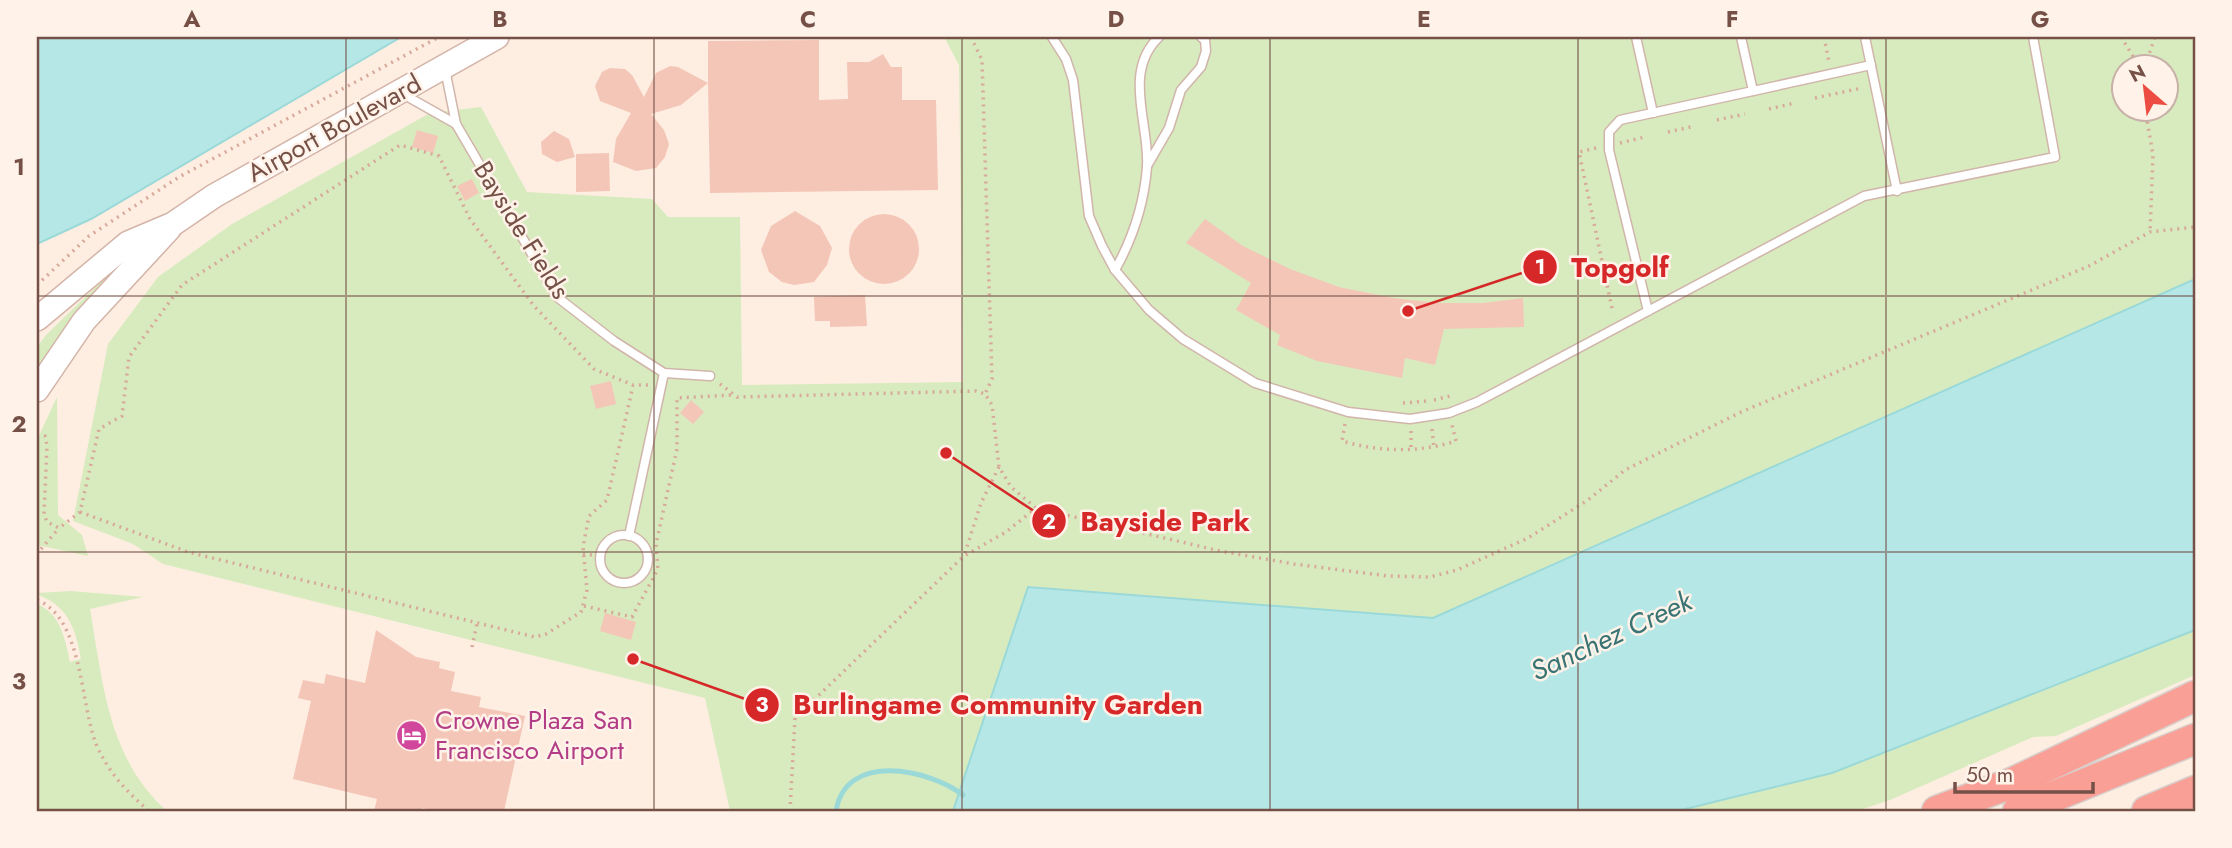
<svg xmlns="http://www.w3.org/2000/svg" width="2232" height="848" font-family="Jost,sans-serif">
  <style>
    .green { fill: #d8ebbf; fill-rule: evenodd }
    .water { fill: #b5e7e6; stroke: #9bd9d9; stroke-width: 2 }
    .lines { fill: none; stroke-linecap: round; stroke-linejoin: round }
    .stream { stroke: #9bd9d9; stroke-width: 5 }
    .building { fill: #f4c6b8 }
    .lane-casing { stroke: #d1b5ab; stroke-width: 11 }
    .secondary-casing { stroke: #d4b4a8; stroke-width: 26 }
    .highway-casing { stroke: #d8cecb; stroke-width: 33 }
    .path { stroke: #d8a99b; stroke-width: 3.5; stroke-dasharray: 2 5; stroke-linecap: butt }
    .lane { stroke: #fff; stroke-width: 8 }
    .secondary { stroke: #fff; stroke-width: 23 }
    .highway { stroke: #fa9f95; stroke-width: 30 }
    .grid { fill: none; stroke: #755047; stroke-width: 2; stroke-opacity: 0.55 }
    .labels { text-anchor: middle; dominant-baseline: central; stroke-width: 5; stroke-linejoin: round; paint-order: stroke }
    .street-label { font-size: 26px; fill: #755047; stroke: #fff2e8 }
    .hotel-label { font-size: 26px; fill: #b23c85; stroke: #fff2e8; text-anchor: start }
    .water-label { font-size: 28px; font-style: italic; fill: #387474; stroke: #fff2e8 }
    .leader { fill: none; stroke: #d62828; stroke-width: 2.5 }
    .callout-dot { fill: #d62828; stroke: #fff2e8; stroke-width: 2.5 }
    .mark-label { font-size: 21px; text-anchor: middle; font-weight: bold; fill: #fff }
    .callout-label { font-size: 28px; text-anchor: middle; font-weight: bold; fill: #d62828; stroke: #fff2e8; stroke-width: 5; stroke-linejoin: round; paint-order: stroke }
    .neatline { fill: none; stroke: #755047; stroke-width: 2.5 }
    .grid-label { font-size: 23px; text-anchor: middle; font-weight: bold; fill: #755047 }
  </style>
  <rect width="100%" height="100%" fill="#fdeee1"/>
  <g class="green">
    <path d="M944 37H2195V279L1433 618 1029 587 953 811H730L705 698 163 564 133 544 73 521 108 344 158 277 232 224 430 113 481 107 527 192 652 199 668 217H740L742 385 963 382 959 65ZM2124 66H2166V108H2124Z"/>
    <polygon points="130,254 37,371 37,347 46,335"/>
    <polygon points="57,397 58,515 82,535 88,556 37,545 37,440"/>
    <path d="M71 591 143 597 90 609C103 683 108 759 167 811H37V604C61 614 65 639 70 662L81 659C77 638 73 618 55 604 49 599 41 597 37 593Z"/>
    <polygon points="2195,630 2195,675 2056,736 2033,737 1890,800 1857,811 1677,811 1832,773"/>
  </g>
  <g class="water">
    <polygon points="37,37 401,37 91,219 37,244"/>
    <polygon points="2195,279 2195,630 1832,773 1677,811 953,811 1028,587 1433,618"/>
  </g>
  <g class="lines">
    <path class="stream" d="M836 811C846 751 929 769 963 795"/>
  </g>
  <g class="building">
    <polygon points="819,40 819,100 848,99 847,62 869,62 883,54 891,67 902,67 902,100 936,100 938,190 710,193 708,83 681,105 651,114 664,130 669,144 665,157 656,168 636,171 613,162 616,139 631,113 600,101 595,86 602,72 610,68 625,69 632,75 644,97 656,73 670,66 678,67 708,83 708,41"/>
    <polygon points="417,130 438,136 433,153 412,147"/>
    <polygon points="554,131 569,139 575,157 557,162 542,154 541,142"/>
    <polygon points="609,153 610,191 576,192 576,154"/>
    <polygon points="472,179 479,193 465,201 457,186"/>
    <polygon points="795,211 820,226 832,248 827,265 814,282 794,285 782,282 769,272 761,250 771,226"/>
    <circle cx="884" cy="249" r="35"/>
    <polygon points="1205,219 1243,246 1290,269 1339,287 1393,298 1439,303 1483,303 1523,298 1524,327 1444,329 1435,365 1405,358 1402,378 1317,361 1277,345 1280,335 1236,310 1251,283 1186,243"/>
    <polygon points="865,295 867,326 830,327 830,321 815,321 814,297"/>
    <polygon points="611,381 616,404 596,409 590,386"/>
    <polygon points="691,400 704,412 693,424 680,413"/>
    <polygon points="605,613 636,622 631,640 600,631"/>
    <polygon points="376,630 416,657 440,662 439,668 455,672 451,691 481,697 479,707 525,716 504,811 435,811 422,808 422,811 374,811 377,799 293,779 311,701 298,698 303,680 324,684 326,674 365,683"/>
  </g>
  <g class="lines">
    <defs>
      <g id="lane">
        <polyline points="1052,37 1066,59 1073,80 1089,216 1102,246 1115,270 1149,310 1183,339 1255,383 1348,412 1410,419 1449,413 1477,402 1864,196 2055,157 2033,37"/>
        <polyline points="1636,37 1653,113"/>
        <polyline points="1865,37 1897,191"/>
        <polyline points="445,69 456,124 557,297 614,341 664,373 710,376"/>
        <polyline points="1753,91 1871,65"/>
        <polyline points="401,93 456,124"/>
        <polyline points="1147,166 1169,128 1181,90 1201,67 1206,51 1205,40 1201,37"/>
        <path d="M1115 270C1133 238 1144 204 1147 167 1150 125 1122 72 1159 37"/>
        <polyline points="1648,311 1609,150 1609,132 1620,120 1753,91 1741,37"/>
        <circle cx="624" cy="559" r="24"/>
        <polyline points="629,536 664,373"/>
      </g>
      <g id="secondary">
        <polyline points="37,319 128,243 173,224 214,196 497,37"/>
        <polyline points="37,390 84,321 169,229"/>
      </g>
      <g id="highway">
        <polyline points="1937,811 2012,783 2195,696"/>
        <polyline points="2018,811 2195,739"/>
        <polyline points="2147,811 2195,791"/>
      </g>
    </defs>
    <use href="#lane" class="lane-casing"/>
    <use href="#secondary" class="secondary-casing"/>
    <use href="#highway" class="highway-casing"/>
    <g class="path">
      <polyline points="971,37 982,60 992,379 985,394"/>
      <polyline points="1824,37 1829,62"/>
      <polyline points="2121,37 2139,66"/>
      <polyline points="2145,66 2155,37"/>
      <polyline points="1815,98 1862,88"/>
      <polyline points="2145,108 2153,155 2150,232"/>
      <polyline points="1769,109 1795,103"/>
      <polyline points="1717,120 1745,114"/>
      <polyline points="1668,132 1695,126"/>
      <polyline points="1620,143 1645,137"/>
      <polyline points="1596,148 1579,152 1613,313"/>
      <polyline points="37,285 89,236 179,177 439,37"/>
      <polyline points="720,384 737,397 976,391 985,394 992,405 999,467 1011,487 1036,508 1220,551 1294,564 1388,576 1430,577 1457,570 1528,538 1588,500 1625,470 1741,412 2089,266 2150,232 2195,227"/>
      <polyline points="1434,400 1454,395"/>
      <polyline points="1403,403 1427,401"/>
      <path d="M1345 424 1342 441C1380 452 1418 453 1456 441L1452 425"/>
      <polyline points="1432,429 1434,448"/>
      <polyline points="1411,431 1411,450"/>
      <polyline points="37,435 45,436 47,445 44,514 47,522 59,528 80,512 99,429 122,416 129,357 182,285 400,145 439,156 470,219 534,306 594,369 633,385 648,385"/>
      <polyline points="999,467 981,503 964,556 1006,532 1036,508"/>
      <polyline points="80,512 188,552 535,637 546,634 581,612 587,590 583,547 589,516 607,500 633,386"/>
      <polyline points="41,549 59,528"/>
      <polyline points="583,554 600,556"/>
      <path d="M37 600C83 618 80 703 96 744 108 772 127 792 149 811"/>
      <polyline points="584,606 632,617 658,569 656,544 677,449 677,398 732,395"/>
      <polyline points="472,647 477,623"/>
      <polyline points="790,811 795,718 964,556"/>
    </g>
    <use href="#lane" class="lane"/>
    <use href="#secondary" class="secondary"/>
    <use href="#highway" class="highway"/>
  </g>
  <path class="grid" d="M346 37V811M654 37V811M962 37V811M1270 37V811M1578 37V811M1886 37V811M37 296H2195M37 552H2195"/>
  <defs>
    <symbol id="hotel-disc" viewBox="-11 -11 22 22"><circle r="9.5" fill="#d1479c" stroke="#fff2e8"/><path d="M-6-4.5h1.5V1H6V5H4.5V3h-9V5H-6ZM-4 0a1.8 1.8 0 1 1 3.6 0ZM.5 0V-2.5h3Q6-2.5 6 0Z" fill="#fff"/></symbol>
  </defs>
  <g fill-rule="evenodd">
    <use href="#hotel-disc" x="394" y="718" width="35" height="35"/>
  </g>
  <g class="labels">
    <g class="street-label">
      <text transform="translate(334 128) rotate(-29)">Airport Boulevard</text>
      <text transform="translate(522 230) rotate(58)">Bayside Fields</text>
    </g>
    <g class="hotel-label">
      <text x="435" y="720">Crowne Plaza San<tspan x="435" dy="30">Francisco Airport</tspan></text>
    </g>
    <g class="water-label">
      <text transform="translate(1611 636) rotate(-25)">Sanchez Creek</text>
    </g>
  </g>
  <path class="leader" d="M1408 311L1540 267M946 453L1049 521M633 659L762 705"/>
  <g class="callout-dot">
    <circle cx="1408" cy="311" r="7"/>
    <circle cx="946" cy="453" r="7"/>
    <circle cx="633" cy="659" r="7"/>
    <circle cx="1540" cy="267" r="18"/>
    <circle cx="1049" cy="521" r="18"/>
    <circle cx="762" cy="705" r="18"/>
  </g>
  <g class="mark-label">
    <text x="1540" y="274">1</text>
    <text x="1049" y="529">2</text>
    <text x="762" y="712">3</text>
  </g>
  <g class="callout-label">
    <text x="1620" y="277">Topgolf</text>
    <text x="1165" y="531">Bayside Park</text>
    <text x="998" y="714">Burlingame Community Garden</text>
  </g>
  <rect width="2232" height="848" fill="none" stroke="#fff2e8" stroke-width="77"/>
  <g transform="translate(2145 88) rotate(332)"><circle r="33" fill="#fff2e8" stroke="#c8b1a8" stroke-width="2"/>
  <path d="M0-5L12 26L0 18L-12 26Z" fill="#ec4c41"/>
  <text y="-10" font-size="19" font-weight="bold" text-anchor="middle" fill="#755047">N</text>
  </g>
  <path d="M1955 782v10h138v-10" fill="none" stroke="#755047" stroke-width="3.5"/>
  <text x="1966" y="782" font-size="21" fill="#755047" stroke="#fff2e8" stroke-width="5" paint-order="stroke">50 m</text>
  <rect x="38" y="38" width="2156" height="772" class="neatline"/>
  <g class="grid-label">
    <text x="192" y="27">A</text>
    <text x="500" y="27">B</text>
    <text x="808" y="27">C</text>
    <text x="1116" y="27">D</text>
    <text x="1424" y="27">E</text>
    <text x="1732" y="27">F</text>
    <text x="2040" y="27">G</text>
    <text x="19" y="175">1</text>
    <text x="19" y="432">2</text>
    <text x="19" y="689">3</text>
  </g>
</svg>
